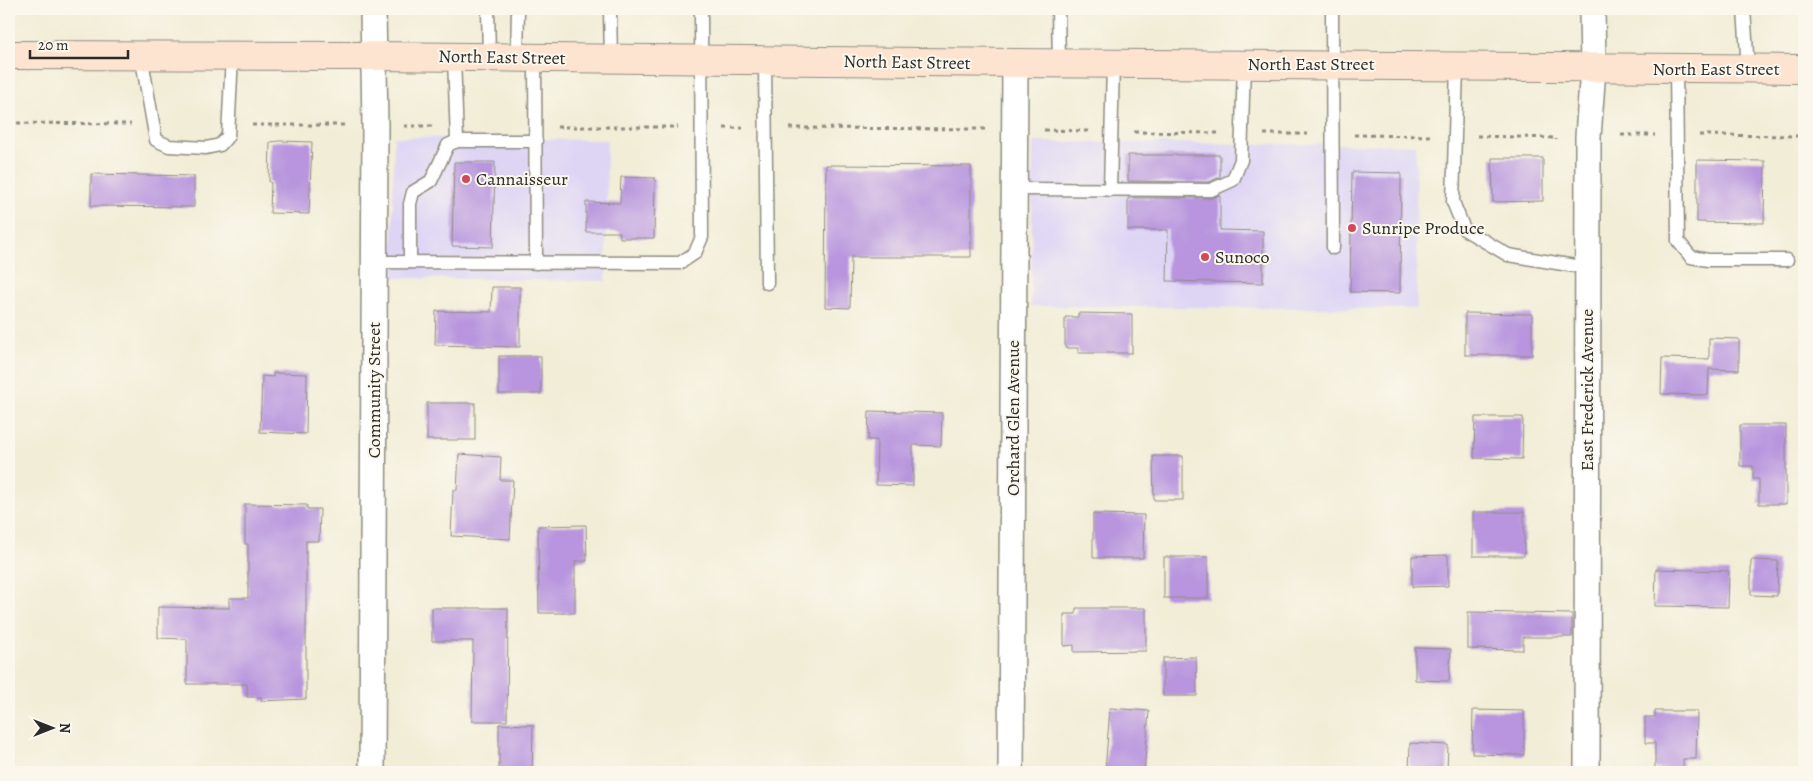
<svg xmlns="http://www.w3.org/2000/svg" width="1813" height="781" font-family="Alegreya,serif">
  <style>
    .built { fill: #ded5f5 }
    .building { fill: #b895de }
    .lines { fill: none; stroke-linecap: round; stroke-linejoin: round }
    .lane-casing { stroke: #8e8c81; stroke-width: 15 }
    .street-casing { stroke: #8e8c81; stroke-width: 28 }
    .secondary-casing { stroke: #8e8c81; stroke-width: 30 }
    .path { stroke: #8e8c81; stroke-width: 3; stroke-dasharray: 4 4; stroke-linecap: butt }
    .lane { stroke: #fff; stroke-width: 12 }
    .street { stroke: #fff; stroke-width: 25 }
    .secondary { stroke: #fde4d1; stroke-width: 28 }
    .poi-dot { fill: #d1495b; stroke: #fbf7ec; stroke-width: 2 }
    .labels { text-anchor: middle; dominant-baseline: central; stroke-width: 4; stroke-linejoin: round; paint-order: stroke }
    .street-label { font-size: 18px; fill: #2b2b2b; stroke: #fbf7ec }
    .poi-label { font-size: 18px; fill: #2b2b2b; stroke: #fbf7ec; text-anchor: start }
  </style>
  <rect width="100%" height="100%" fill="#fbf7ec"/>
  <filter id="ink" filterUnits="userSpaceOnUse"><feTurbulence type="fractalNoise" baseFrequency=".02" numOctaves="2"/><feDisplacementMap in="SourceGraphic" scale="10" xChannelSelector="R" yChannelSelector="G"/><feConvolveMatrix kernelMatrix="1 2 1 2 8 2 1 2 1" color-interpolation-filters="sRGB"/></filter>
  <filter id="wash" filterUnits="userSpaceOnUse"><feTurbulence type="fractalNoise" baseFrequency=".0096" numOctaves="4" result="noise"/><feDisplacementMap in="SourceGraphic" scale="20" xChannelSelector="R" yChannelSelector="G"/><feGaussianBlur stdDeviation="1.12" result="paint"/><feColorMatrix in="noise" values="0 0 0 0 0 0 0 0 0 0 0 0 0 0 0 0 0 1.4 0 .05"/><feComposite in="paint" operator="in"/></filter>
  <g filter="url(#wash)">
    <rect width="100%" height="100%" fill="#f2edd7"/>
    <g class="built">
      <polygon points="394,137 607,140 606,281 392,278"/>
      <polygon points="1033,142 1416,145 1417,309 1031,306"/>
    </g>
    <g id="blocks">
      <g class="building">
        <polygon points="279,141 312,142 309,214 270,213 271,182 269,182 270,142"/>
        <polygon points="1128,155 1220,155 1220,177 1209,182 1128,181"/>
        <polygon points="1492,158 1543,158 1543,201 1493,202"/>
        <polygon points="1697,160 1765,161 1764,223 1697,222"/>
        <polygon points="454,162 495,162 493,247 452,246"/>
        <polygon points="826,165 971,166 971,257 851,257 850,308 825,307"/>
        <polygon points="1352,172 1401,173 1400,293 1350,292"/>
        <polygon points="91,174 194,176 194,207 91,206"/>
        <polygon points="621,177 655,178 654,238 620,238 620,232 586,232 586,202 620,203"/>
        <polygon points="1220,195 1220,230 1263,231 1263,283 1167,281 1168,230 1128,230 1128,198 1211,198"/>
        <polygon points="492,287 520,287 520,347 435,345 436,311 491,312"/>
        <polygon points="1078,313 1132,314 1132,353 1078,353 1078,348 1065,348 1065,317 1078,317"/>
        <polygon points="1465,313 1532,314 1532,355 1465,355"/>
        <polygon points="1709,338 1739,339 1739,370 1709,369 1708,395 1661,394 1662,358 1709,359"/>
        <rect x="499" y="356" width="42" height="38"/>
        <polygon points="273,373 307,374 306,434 260,432 262,376 273,377"/>
        <rect x="427" y="403" width="48" height="37"/>
        <polygon points="869,411 942,413 941,446 913,445 913,486 876,485 877,440 868,440"/>
        <polygon points="1475,417 1523,417 1522,459 1474,458"/>
        <polygon points="1740,425 1786,425 1786,504 1759,504 1759,479 1753,479 1753,466 1740,466"/>
        <polygon points="459,454 501,457 500,480 513,480 510,539 451,536 453,490 457,490"/>
        <polygon points="1153,456 1183,456 1183,500 1154,500"/>
        <polygon points="245,504 307,505 307,509 320,509 319,541 306,541 306,699 261,701 261,697 247,697 247,684 187,684 187,639 158,638 158,607 229,608 229,598 248,598 248,544 245,544"/>
        <rect x="1473" y="512" width="51" height="44"/>
        <polygon points="1093,514 1144,515 1143,558 1093,558"/>
        <polygon points="586,525 587,561 575,561 575,613 539,613 538,526"/>
        <polygon points="1448,555 1448,586 1412,587 1412,556"/>
        <rect x="1164" y="557" width="44" height="41"/>
        <polygon points="1751,560 1778,561 1777,596 1751,595"/>
        <polygon points="1656,569 1729,571 1728,607 1655,606"/>
        <polygon points="432,608 508,608 507,721 472,721 473,641 432,641"/>
        <polygon points="1076,608 1146,608 1146,651 1074,652 1074,645 1064,646 1064,614 1076,614"/>
        <polygon points="1468,612 1572,614 1572,637 1523,637 1523,650 1468,649"/>
        <polygon points="1415,648 1451,649 1449,681 1415,680"/>
        <polygon points="1196,657 1197,696 1163,696 1163,658"/>
        <polygon points="1110,708 1149,711 1144,772 1105,772"/>
        <polygon points="1473,710 1524,711 1524,755 1472,754"/>
        <polygon points="1655,711 1697,711 1696,759 1683,759 1683,769 1655,769 1655,743 1645,743 1645,717 1655,717"/>
        <polygon points="499,724 533,725 532,771 499,771"/>
        <polygon points="1410,743 1448,745 1447,772 1409,772"/>
      </g>
    </g>
  </g>
  <g filter="url(#ink)">
    <use href="#blocks" fill-opacity="0" stroke="#8e8c81" stroke-width="1"/>
    <g class="lines">
      <defs>
        <g id="lane">
          <polyline points="488,9 489,57"/>
          <polyline points="610,9 611,58"/>
          <polyline points="1058,9 1059,63"/>
          <polyline points="1332,9 1333,248"/>
          <polyline points="1744,9 1748,69"/>
          <polyline points="141,55 156,140 169,146 206,148 220,145 228,136 232,56"/>
          <polyline points="454,57 457,141"/>
          <polyline points="517,58 518,9"/>
          <polyline points="535,58 536,263"/>
          <polyline points="765,60 767,283"/>
          <polyline points="1457,66 1453,202 1464,229 1508,255 1587,268"/>
          <polyline points="1676,68 1678,241 1691,257 1708,260 1787,260"/>
          <polyline points="1014,189 1211,190 1233,180 1241,160 1244,64"/>
          <polyline points="1110,190 1113,63"/>
          <polyline points="375,262 680,263 695,253 702,237 701,9"/>
          <polyline points="410,262 410,204 413,192 431,181 448,145 457,141 536,141"/>
        </g>
        <g id="street">
          <polyline points="372,772 375,126 373,9"/>
          <polyline points="1011,772 1015,63"/>
          <polyline points="1587,772 1588,137 1593,68 1592,9"/>
        </g>
        <polyline id="secondary" points="9,55 375,56 1015,63 1804,69"/>
      </defs>
      <use href="#lane" class="lane-casing"/>
      <use href="#street" class="street-casing"/>
      <use href="#secondary" class="secondary-casing"/>
      <g class="path">
        <polyline points="1681,9 1721,9"/>
        <polyline points="1767,9 1804,9"/>
        <polyline points="9,123 131,124"/>
        <polyline points="252,125 346,125"/>
        <polyline points="404,126 433,126"/>
        <polyline points="557,127 678,127"/>
        <polyline points="724,128 743,128"/>
        <polyline points="789,128 986,129"/>
        <polyline points="1044,130 1088,131"/>
        <polyline points="1134,132 1218,133"/>
        <polyline points="1264,134 1311,134"/>
        <polyline points="1354,135 1433,136"/>
        <polyline points="1621,135 1655,135"/>
        <polyline points="1699,135 1804,136"/>
        <polyline points="1477,136 1556,138 1556,140"/>
      </g>
      <use href="#lane" class="lane"/>
      <use href="#street" class="street"/>
      <use href="#secondary" class="secondary"/>
    </g>
  </g>
  <g class="poi-dot">
    <circle cx="466" cy="179" r="5"/>
    <circle cx="1352" cy="228" r="5"/>
    <circle cx="1205" cy="257" r="5"/>
  </g>
  <g class="labels">
    <g class="street-label">
      <text transform="translate(502 57) rotate(1)">North East Street</text>
      <text transform="translate(907 62) rotate(1)">North East Street</text>
      <text x="1311" y="64">North East Street</text>
      <text x="1716" y="69">North East Street</text>
      <text transform="translate(374 390) rotate(-90)">Community Street</text>
      <text transform="translate(1587 390) rotate(-90)">East Frederick Avenue</text>
      <text transform="translate(1013 418) rotate(-90)">Orchard Glen Avenue</text>
    </g>
    <g class="poi-label">
      <text x="476" y="179">Cannaisseur</text>
      <text x="1362" y="228">Sunripe Produce</text>
      <text x="1215" y="257">Sunoco</text>
    </g>
  </g>
  <rect width="1813" height="781" fill="none" stroke="#fbf7ec" stroke-width="30"/>
  <g transform="translate(52 728) rotate(90)" stroke="#fbf7ec" stroke-width="4" paint-order="stroke">
  <path d="M0-4L9 19L0 12L-9 19Z" fill="#2b2b2b"/>
  <text y="-8" font-size="14" font-weight="bold" text-anchor="middle" fill="#2b2b2b">N</text>
  </g>
  <path d="M30 50v8h98v-8" fill="none" stroke="#2b2b2b" stroke-width="2.5"/>
  <text x="38" y="50" font-size="15" fill="#2b2b2b" stroke="#fbf7ec" stroke-width="4" paint-order="stroke">20 m</text>
</svg>
